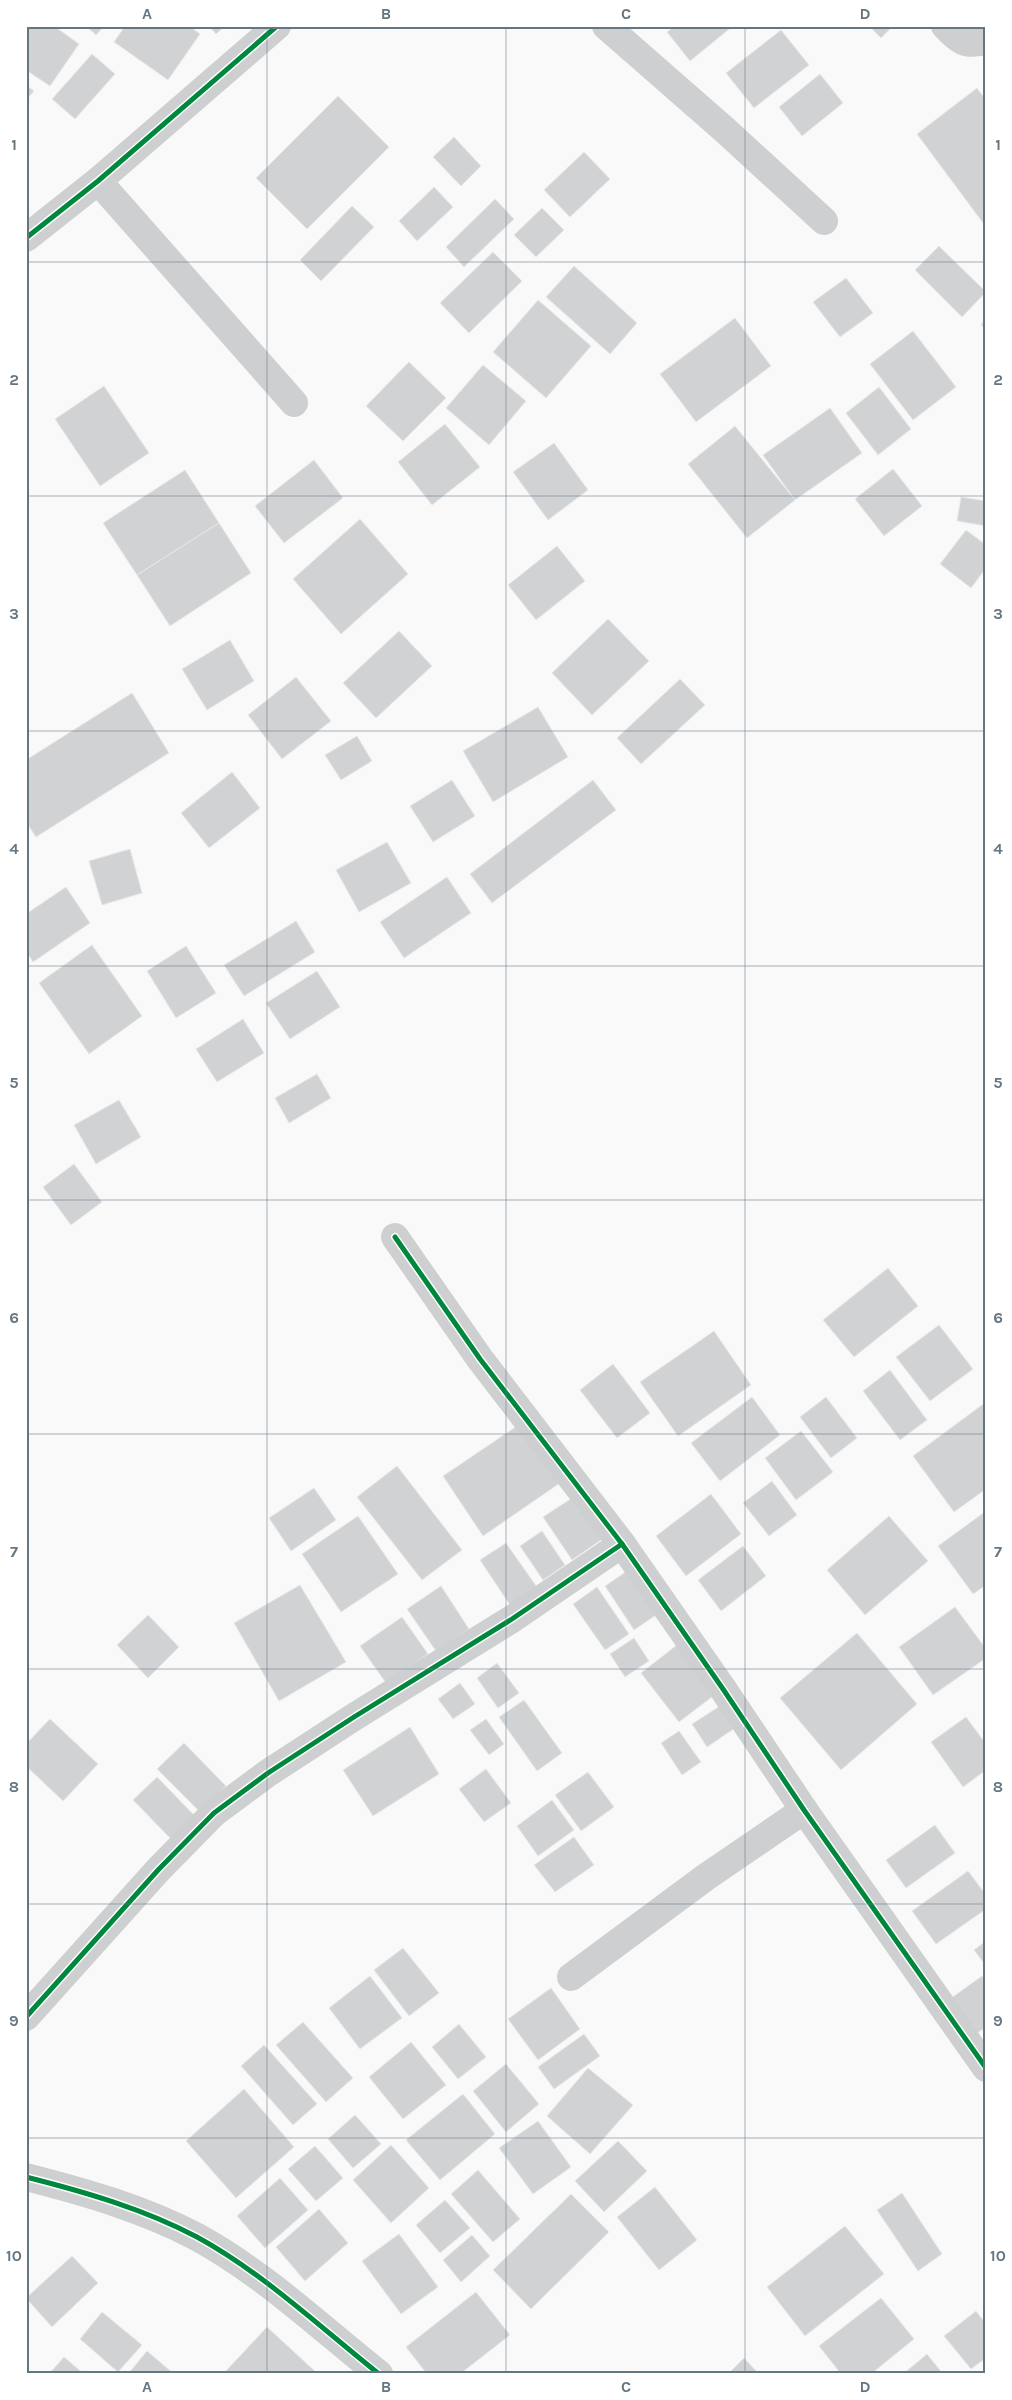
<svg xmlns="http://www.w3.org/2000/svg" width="1012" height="2400" font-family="Karla,sans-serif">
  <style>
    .building { fill: #d0d2d3; stroke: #e8e8e8 }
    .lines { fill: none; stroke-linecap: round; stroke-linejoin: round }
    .street { stroke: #cecfd0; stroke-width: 28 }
    .cycleway-casing { stroke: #fff; stroke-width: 8 }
    .cycleway { stroke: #00873e; stroke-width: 5 }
    .grid { fill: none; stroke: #657683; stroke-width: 1; stroke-opacity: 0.55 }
    .neatline { fill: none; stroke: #657683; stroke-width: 2 }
    .grid-label { font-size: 16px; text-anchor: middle; font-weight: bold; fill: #657683 }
  </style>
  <rect width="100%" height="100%" fill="#f9f9f9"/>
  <g class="building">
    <polygon points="26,26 54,26 79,44 50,86 26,70"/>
    <polygon points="86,26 104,26 96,35"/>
    <polygon points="125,26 189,26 200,34 168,80 114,42"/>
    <polygon points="209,26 225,26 216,34"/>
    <polygon points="675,26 733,26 690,61 667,32"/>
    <polygon points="869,26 893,26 881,38"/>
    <polygon points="781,30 809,65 754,108 726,73"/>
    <polygon points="92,54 115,74 75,119 52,99"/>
    <polygon points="820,74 843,103 802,136 779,107"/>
    <polygon points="26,85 34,91 26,100"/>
    <polygon points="977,88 986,100 986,227 917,134"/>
    <polygon points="338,96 389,147 307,229 256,178"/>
    <polygon points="454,137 481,166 461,186 433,157"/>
    <polygon points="584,152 610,179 570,217 544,190"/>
    <polygon points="434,187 453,207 417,241 399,221"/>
    <polygon points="495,199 514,219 464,267 446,247"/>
    <polygon points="352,206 374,227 321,281 300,260"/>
    <polygon points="542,208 564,230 536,257 514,235"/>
    <polygon points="939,246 986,292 962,317 915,270"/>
    <polygon points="493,252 522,281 469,333 440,303"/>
    <polygon points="574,266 637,323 610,354 546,297"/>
    <polygon points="846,278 873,313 840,337 813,302"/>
    <polygon points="538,300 591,346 546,398 493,352"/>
    <polygon points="735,318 771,366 696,422 660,374"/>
    <polygon points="986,318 986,328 981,325"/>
    <polygon points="913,331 956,387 913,420 870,364"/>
    <polygon points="409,362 446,398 403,441 366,406"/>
    <polygon points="483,365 526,401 489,445 446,408"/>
    <polygon points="104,386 149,453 100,486 55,419"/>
    <polygon points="879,387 911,429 878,455 846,413"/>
    <polygon points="830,408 862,453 795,500 763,455"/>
    <polygon points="445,424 480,467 432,505 398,462"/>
    <polygon points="735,426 795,500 747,538 688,464"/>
    <polygon points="554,443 588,490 548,520 513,472"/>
    <polygon points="314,460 343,498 284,543 255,506"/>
    <polygon points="893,469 922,506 884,536 855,499"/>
    <polygon points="185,470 219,523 137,575 103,523"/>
    <polygon points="961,497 986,501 986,526 957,521"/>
    <polygon points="360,519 408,574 341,634 293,579"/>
    <polygon points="219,523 251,573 170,626 137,575"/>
    <polygon points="966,530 986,545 986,568 971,588 940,564"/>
    <polygon points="557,546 585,581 536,620 508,585"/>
    <polygon points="608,619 649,661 592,715 552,673"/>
    <polygon points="399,631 432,666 376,718 343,683"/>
    <polygon points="230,640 254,681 207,710 182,669"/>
    <polygon points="296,677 331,721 282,759 248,715"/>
    <polygon points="680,679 705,705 641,764 617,738"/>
    <polygon points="132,693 169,753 36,837 26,822 26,760"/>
    <polygon points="538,707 568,757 493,802 463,751"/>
    <polygon points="357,736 372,761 341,780 325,755"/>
    <polygon points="232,772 260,808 209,848 181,813"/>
    <polygon points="452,780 475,816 433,842 410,806"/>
    <polygon points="593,780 616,810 492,903 470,874"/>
    <polygon points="387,842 411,883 359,912 336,870"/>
    <polygon points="130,849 142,893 102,905 89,861"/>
    <polygon points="447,877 471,913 404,958 380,922"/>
    <polygon points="66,887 90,923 33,962 26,951 26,914"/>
    <polygon points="296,921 315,952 244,996 224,965"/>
    <polygon points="92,945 142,1016 89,1054 39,983"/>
    <polygon points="186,946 216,993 176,1018 147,971"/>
    <polygon points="317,971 340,1007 290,1039 266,1003"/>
    <polygon points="243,1019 264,1053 217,1082 196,1049"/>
    <polygon points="317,1074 331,1098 289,1123 275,1098"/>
    <polygon points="119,1100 141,1137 96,1164 74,1125"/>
    <polygon points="74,1164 102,1202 71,1225 43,1187"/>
    <polygon points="888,1268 918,1306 854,1357 823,1320"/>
    <polygon points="939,1325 973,1369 930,1401 896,1357"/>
    <polygon points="714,1331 751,1385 678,1436 640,1382"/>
    <polygon points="613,1364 650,1413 617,1438 580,1390"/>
    <polygon points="890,1370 927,1420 900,1440 863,1391"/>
    <polygon points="752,1397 780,1435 720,1481 691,1443"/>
    <polygon points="826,1397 857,1438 831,1458 800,1417"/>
    <polygon points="986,1402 986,1489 954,1512 913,1456"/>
    <polygon points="523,1422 563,1481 483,1536 443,1476"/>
    <polygon points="801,1431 833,1472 796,1500 765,1458"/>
    <polygon points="397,1466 462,1550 422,1580 357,1497"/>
    <polygon points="772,1481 797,1515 769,1536 743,1503"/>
    <polygon points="314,1488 336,1520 291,1551 269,1518"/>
    <polygon points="711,1494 741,1534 686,1576 656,1536"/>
    <polygon points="575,1496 604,1538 572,1560 543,1517"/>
    <polygon points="986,1511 986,1585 973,1594 938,1546"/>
    <polygon points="358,1516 398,1574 341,1612 302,1554"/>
    <polygon points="889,1516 928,1561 865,1615 827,1570"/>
    <polygon points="542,1531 565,1565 543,1580 520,1546"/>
    <polygon points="506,1543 539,1590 512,1608 480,1560"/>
    <polygon points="743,1546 766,1576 721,1611 698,1580"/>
    <polygon points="630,1569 659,1613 634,1630 605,1586"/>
    <polygon points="300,1585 346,1662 279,1701 234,1623"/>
    <polygon points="441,1586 469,1629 436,1651 407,1609"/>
    <polygon points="597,1587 629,1634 605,1650 573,1604"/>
    <polygon points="955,1607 986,1649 986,1658 933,1695 899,1647"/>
    <polygon points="148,1615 179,1647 148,1678 117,1645"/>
    <polygon points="402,1617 428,1654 386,1683 360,1646"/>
    <polygon points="857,1633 917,1704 841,1770 780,1698"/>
    <polygon points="634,1638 649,1661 625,1677 610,1654"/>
    <polygon points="682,1641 721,1690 679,1722 641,1673"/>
    <polygon points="497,1663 519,1693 498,1708 477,1678"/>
    <polygon points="460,1683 475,1704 453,1719 438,1699"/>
    <polygon points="524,1700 562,1753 537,1771 499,1717"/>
    <polygon points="720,1706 735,1728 707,1747 692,1724"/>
    <polygon points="966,1717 986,1744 986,1770 963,1787 931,1742"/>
    <polygon points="50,1719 98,1764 63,1801 26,1766 26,1744"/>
    <polygon points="486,1719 504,1744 489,1755 470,1730"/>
    <polygon points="410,1727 439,1774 373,1816 343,1770"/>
    <polygon points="679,1731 701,1762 682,1775 661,1743"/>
    <polygon points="184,1743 226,1786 199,1811 157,1769"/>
    <polygon points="486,1769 511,1803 484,1822 459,1789"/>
    <polygon points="588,1772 614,1807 581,1831 555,1795"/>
    <polygon points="157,1777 195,1816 172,1840 133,1800"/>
    <polygon points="552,1800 574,1830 538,1856 517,1826"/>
    <polygon points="935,1825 955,1853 906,1888 886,1860"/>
    <polygon points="574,1837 594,1865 555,1892 534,1865"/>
    <polygon points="968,1871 986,1895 986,1909 936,1944 912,1911"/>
    <polygon points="986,1941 986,1966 974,1950"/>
    <polygon points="403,1948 439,1993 409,2016 374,1970"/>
    <polygon points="370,1976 402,2018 360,2049 329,2008"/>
    <polygon points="982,1976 986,1981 986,2027 973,2036 947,2001"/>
    <polygon points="551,1988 580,2029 538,2060 508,2019"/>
    <polygon points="303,2022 353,2078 326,2102 276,2045"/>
    <polygon points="459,2024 486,2057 458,2079 432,2047"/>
    <polygon points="584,2034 600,2056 554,2089 538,2067"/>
    <polygon points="411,2042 446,2085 403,2119 369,2077"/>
    <polygon points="264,2045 317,2104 293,2125 241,2066"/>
    <polygon points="506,2064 539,2104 506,2132 473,2091"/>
    <polygon points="588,2068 633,2105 590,2154 547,2116"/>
    <polygon points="244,2089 294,2147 236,2198 186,2141"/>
    <polygon points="463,2094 495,2134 440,2180 406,2140"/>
    <polygon points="355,2115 381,2144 353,2168 328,2139"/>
    <polygon points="538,2121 571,2167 533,2194 499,2148"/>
    <polygon points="618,2141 647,2171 604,2212 575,2181"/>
    <polygon points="391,2145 429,2188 391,2223 353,2180"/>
    <polygon points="315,2146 343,2178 316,2201 288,2169"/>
    <polygon points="478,2170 520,2219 493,2242 451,2194"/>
    <polygon points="280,2178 308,2210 265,2248 237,2216"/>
    <polygon points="655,2187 697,2240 659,2270 617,2217"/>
    <polygon points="902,2193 942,2254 918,2271 877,2210"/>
    <polygon points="571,2194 609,2232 531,2309 493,2270"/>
    <polygon points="445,2200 470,2228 440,2253 416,2225"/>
    <polygon points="319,2209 348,2243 305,2281 276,2247"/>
    <polygon points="845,2226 884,2274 805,2336 767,2287"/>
    <polygon points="399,2234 438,2287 401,2314 362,2261"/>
    <polygon points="472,2235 490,2256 461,2282 443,2260"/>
    <polygon points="72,2256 98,2283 52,2327 26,2298"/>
    <polygon points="476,2292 510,2335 460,2374 427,2374 406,2347"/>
    <polygon points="881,2298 914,2339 871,2374 841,2374 819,2346"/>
    <polygon points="976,2311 986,2324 986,2358 971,2369 944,2336"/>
    <polygon points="102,2312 142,2345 118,2372 80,2339"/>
    <polygon points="267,2327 318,2374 223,2374"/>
    <polygon points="147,2351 174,2374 128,2374"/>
    <polygon points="927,2354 943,2374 903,2374"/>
    <polygon points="64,2357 84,2374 49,2374"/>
    <polygon points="744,2358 759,2374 728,2374"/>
  </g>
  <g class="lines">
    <g class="street">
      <polyline points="606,26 726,131 824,221"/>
      <path d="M945 26C959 41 965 46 986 41"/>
      <polyline points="98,181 294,403"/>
      <polyline points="26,238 98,181 277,26"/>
      <polyline points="395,1237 480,1359 622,1544 723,1689 804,1810 986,2068"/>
      <polyline points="571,1977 706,1877 804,1810"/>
      <polyline points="26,2017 159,1869 214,1813 268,1773 354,1717 512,1619 622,1544"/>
      <path d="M26 2177C85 2192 144 2209 197 2237 263 2273 320 2327 379 2374"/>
    </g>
    <defs>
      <g id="cycleway">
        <polyline points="26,238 98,181 277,26"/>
        <polyline points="395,1237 480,1359 622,1544 723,1689 804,1810 986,2068"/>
        <polyline points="26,2017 159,1869 214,1813 268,1773 354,1717 512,1619 622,1544"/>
        <path d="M26 2177C85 2192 144 2209 197 2237 263 2273 320 2327 379 2374"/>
      </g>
    </defs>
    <use href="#cycleway" class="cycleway-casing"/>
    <use href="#cycleway" class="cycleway"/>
  </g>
  <path class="grid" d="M267 26V2374M506 26V2374M745 26V2374M26 262H986M26 496H986M26 731H986M26 966H986M26 1200H986M26 1434H986M26 1669H986M26 1904H986M26 2138H986"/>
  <rect width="1012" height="2400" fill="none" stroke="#ffffff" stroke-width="55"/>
  <rect x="28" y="28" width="956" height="2344" class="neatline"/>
  <g class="grid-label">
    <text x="147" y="19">A</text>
    <text x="386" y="19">B</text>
    <text x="626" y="19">C</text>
    <text x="865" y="19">D</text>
    <text x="14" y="150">1</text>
    <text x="998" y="150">1</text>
    <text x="14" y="385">2</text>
    <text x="998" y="385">2</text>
    <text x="14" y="619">3</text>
    <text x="998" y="619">3</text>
    <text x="14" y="854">4</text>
    <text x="998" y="854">4</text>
    <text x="14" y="1088">5</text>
    <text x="998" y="1088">5</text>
    <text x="14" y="1323">6</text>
    <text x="998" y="1323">6</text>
    <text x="14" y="1557">7</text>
    <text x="998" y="1557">7</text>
    <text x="14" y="1792">8</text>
    <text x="998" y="1792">8</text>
    <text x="14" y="2026">9</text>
    <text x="998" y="2026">9</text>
    <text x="14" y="2261">10</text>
    <text x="998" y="2261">10</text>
    <text x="147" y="2392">A</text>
    <text x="386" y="2392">B</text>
    <text x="626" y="2392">C</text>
    <text x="865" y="2392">D</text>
  </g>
</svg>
